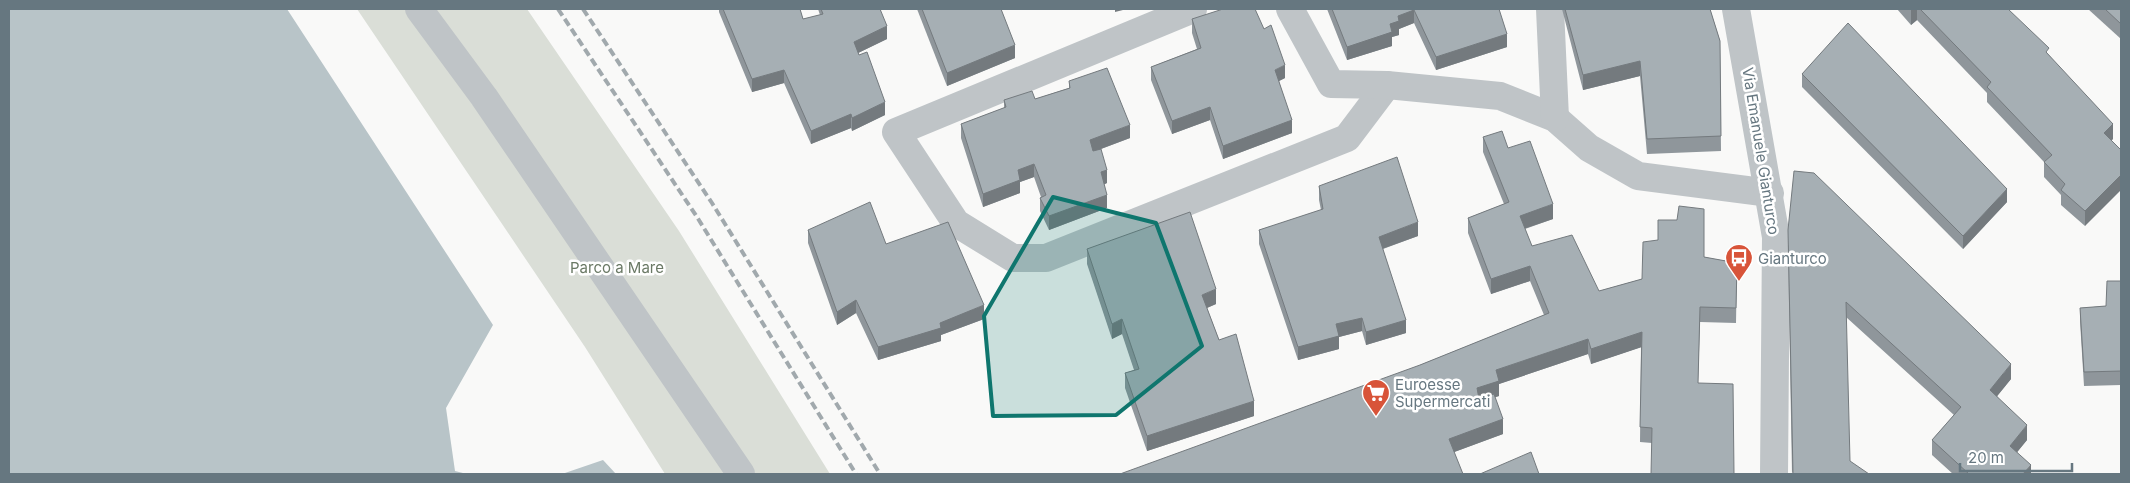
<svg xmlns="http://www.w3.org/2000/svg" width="2130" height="483" font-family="Inter,sans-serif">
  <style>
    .green { fill: #daded7 }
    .water { fill: #b8c4c8 }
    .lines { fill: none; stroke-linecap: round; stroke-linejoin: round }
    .minor { stroke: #bfc4c7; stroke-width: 28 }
    .rail { stroke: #a1a9ad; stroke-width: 4; stroke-dasharray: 8 4; stroke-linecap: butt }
    .wall { fill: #8f969b }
    .shaded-wall { fill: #747a7e }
    .building { fill: #a6afb4; stroke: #747a7e }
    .marked { fill: #0f766e; fill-opacity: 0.2; stroke: #0f766e; stroke-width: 4; stroke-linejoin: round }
    .labels { text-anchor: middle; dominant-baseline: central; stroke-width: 5; stroke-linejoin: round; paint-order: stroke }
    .street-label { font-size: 15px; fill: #667780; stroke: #fff }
    .poi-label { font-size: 15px; fill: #667780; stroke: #fff; text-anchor: start }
    .park-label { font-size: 15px; fill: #6a7965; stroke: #fff }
  </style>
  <rect width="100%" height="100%" fill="#f9f9f8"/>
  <polygon class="green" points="357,9 527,9 679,231 830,474 665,474 585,347"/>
  <g class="water">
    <polygon points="9,9 287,9 493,325 446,408 455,471 467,474 9,474"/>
    <polygon points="603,460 616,474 562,474"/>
  </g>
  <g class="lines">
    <g class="minor">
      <polyline points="419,9 484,97 741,474"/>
      <polyline points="1193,9 896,132 956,223 1013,258 1046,258 1347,138 1387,85"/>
      <polyline points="1290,9 1331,84 1387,85 1500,96 1555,118 1589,148 1638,176 1770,193"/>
      <polyline points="1550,9 1555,118"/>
      <polyline points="1736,9 1776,237 1774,474"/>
    </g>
    <g class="rail">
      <polyline points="558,9 697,217 856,474"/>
      <polyline points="583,9 712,203 880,474"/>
    </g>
  </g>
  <g class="wall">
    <polygon points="719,9 800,9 803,19 820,15 818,9 880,9 887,39 858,53 885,115 852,131 851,128 811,144 784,83 752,92 719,12"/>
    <polygon points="917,9 1001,9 1015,58 947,86"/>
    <polygon points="1327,9 1499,9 1507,47 1436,70 1414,23 1399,29 1399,35 1392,37 1392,46 1347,60"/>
    <polygon points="1562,9 1710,9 1720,41 1721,151 1647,154 1640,76 1583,90"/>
    <polygon points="1897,9 2008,9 2049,55 2113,139 2111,140 2085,226 2061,205 2061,195 2044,177 2044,162 1987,102 1987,93 1917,20 1911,25"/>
    <polygon points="2088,9 2121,9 2121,39"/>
    <polygon points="1192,19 1285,78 1279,81 1292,133 1223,159 1210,120 1172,134 1151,80 1151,67 1197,49 1192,33"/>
    <polygon points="1802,74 2007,202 1963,249 1802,87"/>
    <polygon points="1069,81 1130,138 1101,149 1107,183 1104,184 1107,208 1049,230 1040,211 1040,198 1041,197 1034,177 1020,182 1020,193 983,207 961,138 961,124 1004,108 1004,100 1035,99 1069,88"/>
    <polygon points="1483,137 1508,148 1553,219 1525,229 1532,246 1599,291 1642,279 1704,257 1737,263 1736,323 1700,322 1698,383 1652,443 1640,442 1641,347 1591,364 1588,354 1499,384 1499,396 1495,397 1503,434 1454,452 1420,365 1544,315 1530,281 1491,294 1468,233 1468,218 1504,204 1483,152"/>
    <polygon points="1319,186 1418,236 1383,249 1406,333 1366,345 1362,331 1339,337 1339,349 1298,360 1259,244 1259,230 1321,210 1319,200"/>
    <polygon points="808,230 886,244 984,319 941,335 941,341 878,360 856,313 837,325 808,243"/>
    <polygon points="1788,245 2011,379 1997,396 2027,440 2017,452 2031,474 1953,474 1932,455 1932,440 1954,415 1846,317 1792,474"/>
    <polygon points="1087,249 1216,304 1207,308 1219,340 1254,416 1147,451 1125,388 1125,373 1134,370 1122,334 1112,339 1087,264"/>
    <polygon points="2121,281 2121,385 2084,386 2080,321 2080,308 2106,306"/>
  </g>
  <g class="shaded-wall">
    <polygon points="1115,9 1127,9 1115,12"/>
    <polygon points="1912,9 1917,9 1917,20 1911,25 1911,10"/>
    <polygon points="1414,10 1414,23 1399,29 1399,35 1392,37 1392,46 1347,60 1347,47 1398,16"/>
    <polygon points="887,26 887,39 854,55 854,42"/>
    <polygon points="1507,34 1507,47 1436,70 1436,57"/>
    <polygon points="1015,45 1015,58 947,86 947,73"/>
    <polygon points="1640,61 1640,76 1583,90 1583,75"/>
    <polygon points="1285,65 1285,78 1275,83 1275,70"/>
    <polygon points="784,70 784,83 752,92 752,79"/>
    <polygon points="885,102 885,115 852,131 852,118"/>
    <polygon points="1210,107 1210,120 1172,134 1172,121"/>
    <polygon points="851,114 851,128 811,144 811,131"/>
    <polygon points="1292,120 1292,133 1223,159 1223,146"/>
    <polygon points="2113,124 2113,139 2104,148 2104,133"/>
    <polygon points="1130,125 1130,138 1090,153 1090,140"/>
    <polygon points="1034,164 1034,177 1020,182 1020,193 983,207 983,194 1018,170"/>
    <polygon points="1107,170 1107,183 1101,186 1101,172"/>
    <polygon points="2121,175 2121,190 2085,226 2085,211"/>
    <polygon points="2007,189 2007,202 1963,249 1963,236"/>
    <polygon points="1107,195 1107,208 1049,230 1049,216"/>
    <polygon points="1553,204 1553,219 1520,230 1520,216"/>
    <polygon points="1418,222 1418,236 1379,250 1379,237"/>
    <polygon points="1530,266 1530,281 1491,294 1491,279"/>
    <polygon points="1216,289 1216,304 1202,310 1202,295"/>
    <polygon points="856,300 856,313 837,325 837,312"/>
    <polygon points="984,305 984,319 941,335 941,341 878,360 878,347"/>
    <polygon points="1362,318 1362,331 1339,337 1339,349 1298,360 1298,347 1336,324"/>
    <polygon points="1122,319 1122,334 1112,339 1112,324"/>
    <polygon points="1406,320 1406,333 1366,345 1366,332"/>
    <polygon points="1642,332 1642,347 1591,364 1591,349"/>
    <polygon points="1588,339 1588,354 1499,384 1499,396 1477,403 1477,388 1496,370"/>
    <polygon points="2011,364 2011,379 1990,405 1990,390"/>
    <polygon points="1254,401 1254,416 1147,451 1147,436"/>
    <polygon points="1503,419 1503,434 1449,454 1449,439"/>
    <polygon points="2027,425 2027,440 2010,461 2010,446"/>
    <polygon points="2031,465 2031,474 2023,474"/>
  </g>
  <g class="building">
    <polygon points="723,9 800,9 803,19 823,14 821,9 880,9 887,26 854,42 859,55 867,52 885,102 852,118 851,114 811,131 784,70 752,79"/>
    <polygon points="922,9 1001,9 1015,45 947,73"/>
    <polygon points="1223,9 1255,9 1264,29 1271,25 1285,65 1275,70 1292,120 1223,146 1210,107 1172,121 1151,67 1201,48 1192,19"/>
    <polygon points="1332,9 1499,9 1507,34 1436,57 1414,10 1398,16 1399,21 1390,24 1392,32 1347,47"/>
    <polygon points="1565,9 1710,9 1720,41 1721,136 1647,139 1640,61 1583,75"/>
    <polygon points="1920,9 2008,9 2049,48 2046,52 2113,124 2104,133 2121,150 2121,175 2085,211 2061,190 2065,184 2044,162 2052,155 1987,87 1991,82"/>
    <polygon points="2105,9 2121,9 2121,24"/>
    <polygon points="1848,23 2007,189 1963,236 1802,74"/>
    <polygon points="1107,68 1130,125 1090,140 1093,151 1101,149 1107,170 1101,172 1107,195 1049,216 1040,198 1046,195 1034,164 1018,170 1020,180 983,194 961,124 1006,107 1004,100 1032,91 1035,99 1070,88 1069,81"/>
    <polygon points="1502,131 1508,148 1530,141 1553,204 1520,216 1532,246 1572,235 1599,291 1642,279 1643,242 1658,240 1658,220 1677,220 1679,206 1704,209 1704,257 1737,263 1736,308 1700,307 1698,383 1733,384 1734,474 1651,474 1652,428 1640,427 1642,332 1591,349 1588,339 1496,370 1499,381 1477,388 1479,399 1494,394 1503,419 1449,439 1463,474 1120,474 1420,365 1549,313 1530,266 1491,279 1468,218 1509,202 1483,137"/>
    <polygon points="1397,157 1418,222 1379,237 1406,320 1366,332 1362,318 1336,324 1339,336 1298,347 1259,230 1323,209 1319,186"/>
    <polygon points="1794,171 1814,173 2011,364 1990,390 2027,425 2010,446 2031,465 2023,474 1969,474 1932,440 1961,407 1846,302 1850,461 1869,474 1793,474 1788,230"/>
    <polygon points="870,202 886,244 948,222 984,305 940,323 941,328 878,347 856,300 837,312 808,230"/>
    <polygon points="1190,212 1216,289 1202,295 1219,340 1236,334 1254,401 1147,436 1125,373 1139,369 1122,319 1112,324 1087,249"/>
    <polygon points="2107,281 2121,281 2121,371 2084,372 2080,308 2106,306"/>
    <polygon points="1531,452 1539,474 1480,474"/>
  </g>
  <path class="marked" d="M1053 197 1156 223 1202 346 1116 415 993 416 984 316Z"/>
  <defs>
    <symbol id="bus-pin" viewBox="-11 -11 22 30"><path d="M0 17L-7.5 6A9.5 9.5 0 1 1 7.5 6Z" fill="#d85439" stroke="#fff"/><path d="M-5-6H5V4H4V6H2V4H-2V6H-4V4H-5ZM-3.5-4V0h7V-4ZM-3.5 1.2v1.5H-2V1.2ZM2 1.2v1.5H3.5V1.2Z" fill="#fff"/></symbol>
    <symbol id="supermarket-pin" viewBox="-11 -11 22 30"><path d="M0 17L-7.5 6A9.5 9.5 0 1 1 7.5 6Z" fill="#d85439" stroke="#fff"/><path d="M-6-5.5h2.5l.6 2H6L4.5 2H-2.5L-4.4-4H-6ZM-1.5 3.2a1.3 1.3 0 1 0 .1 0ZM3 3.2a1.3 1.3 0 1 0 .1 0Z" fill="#fff"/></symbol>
  </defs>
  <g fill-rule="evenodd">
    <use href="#bus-pin" x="1723" y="242" width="32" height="43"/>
    <use href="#supermarket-pin" x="1360" y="377" width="32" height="43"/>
  </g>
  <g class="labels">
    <g class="street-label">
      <text transform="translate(1761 151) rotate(81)">Via Emanuele Gianturco</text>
    </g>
    <g class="poi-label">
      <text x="1758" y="258">Gianturco</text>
      <text x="1395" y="384">Euroesse<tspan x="1395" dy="17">Supermercati</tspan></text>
    </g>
    <g class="park-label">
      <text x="617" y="267">Parco a Mare</text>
    </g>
  </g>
  <rect width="2130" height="483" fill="none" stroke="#667780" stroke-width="20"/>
  <path d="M1960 463v8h112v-8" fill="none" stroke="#667780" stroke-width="2.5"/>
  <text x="1968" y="463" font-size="15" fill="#667780" stroke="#ffffff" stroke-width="4" paint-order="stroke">20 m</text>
</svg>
